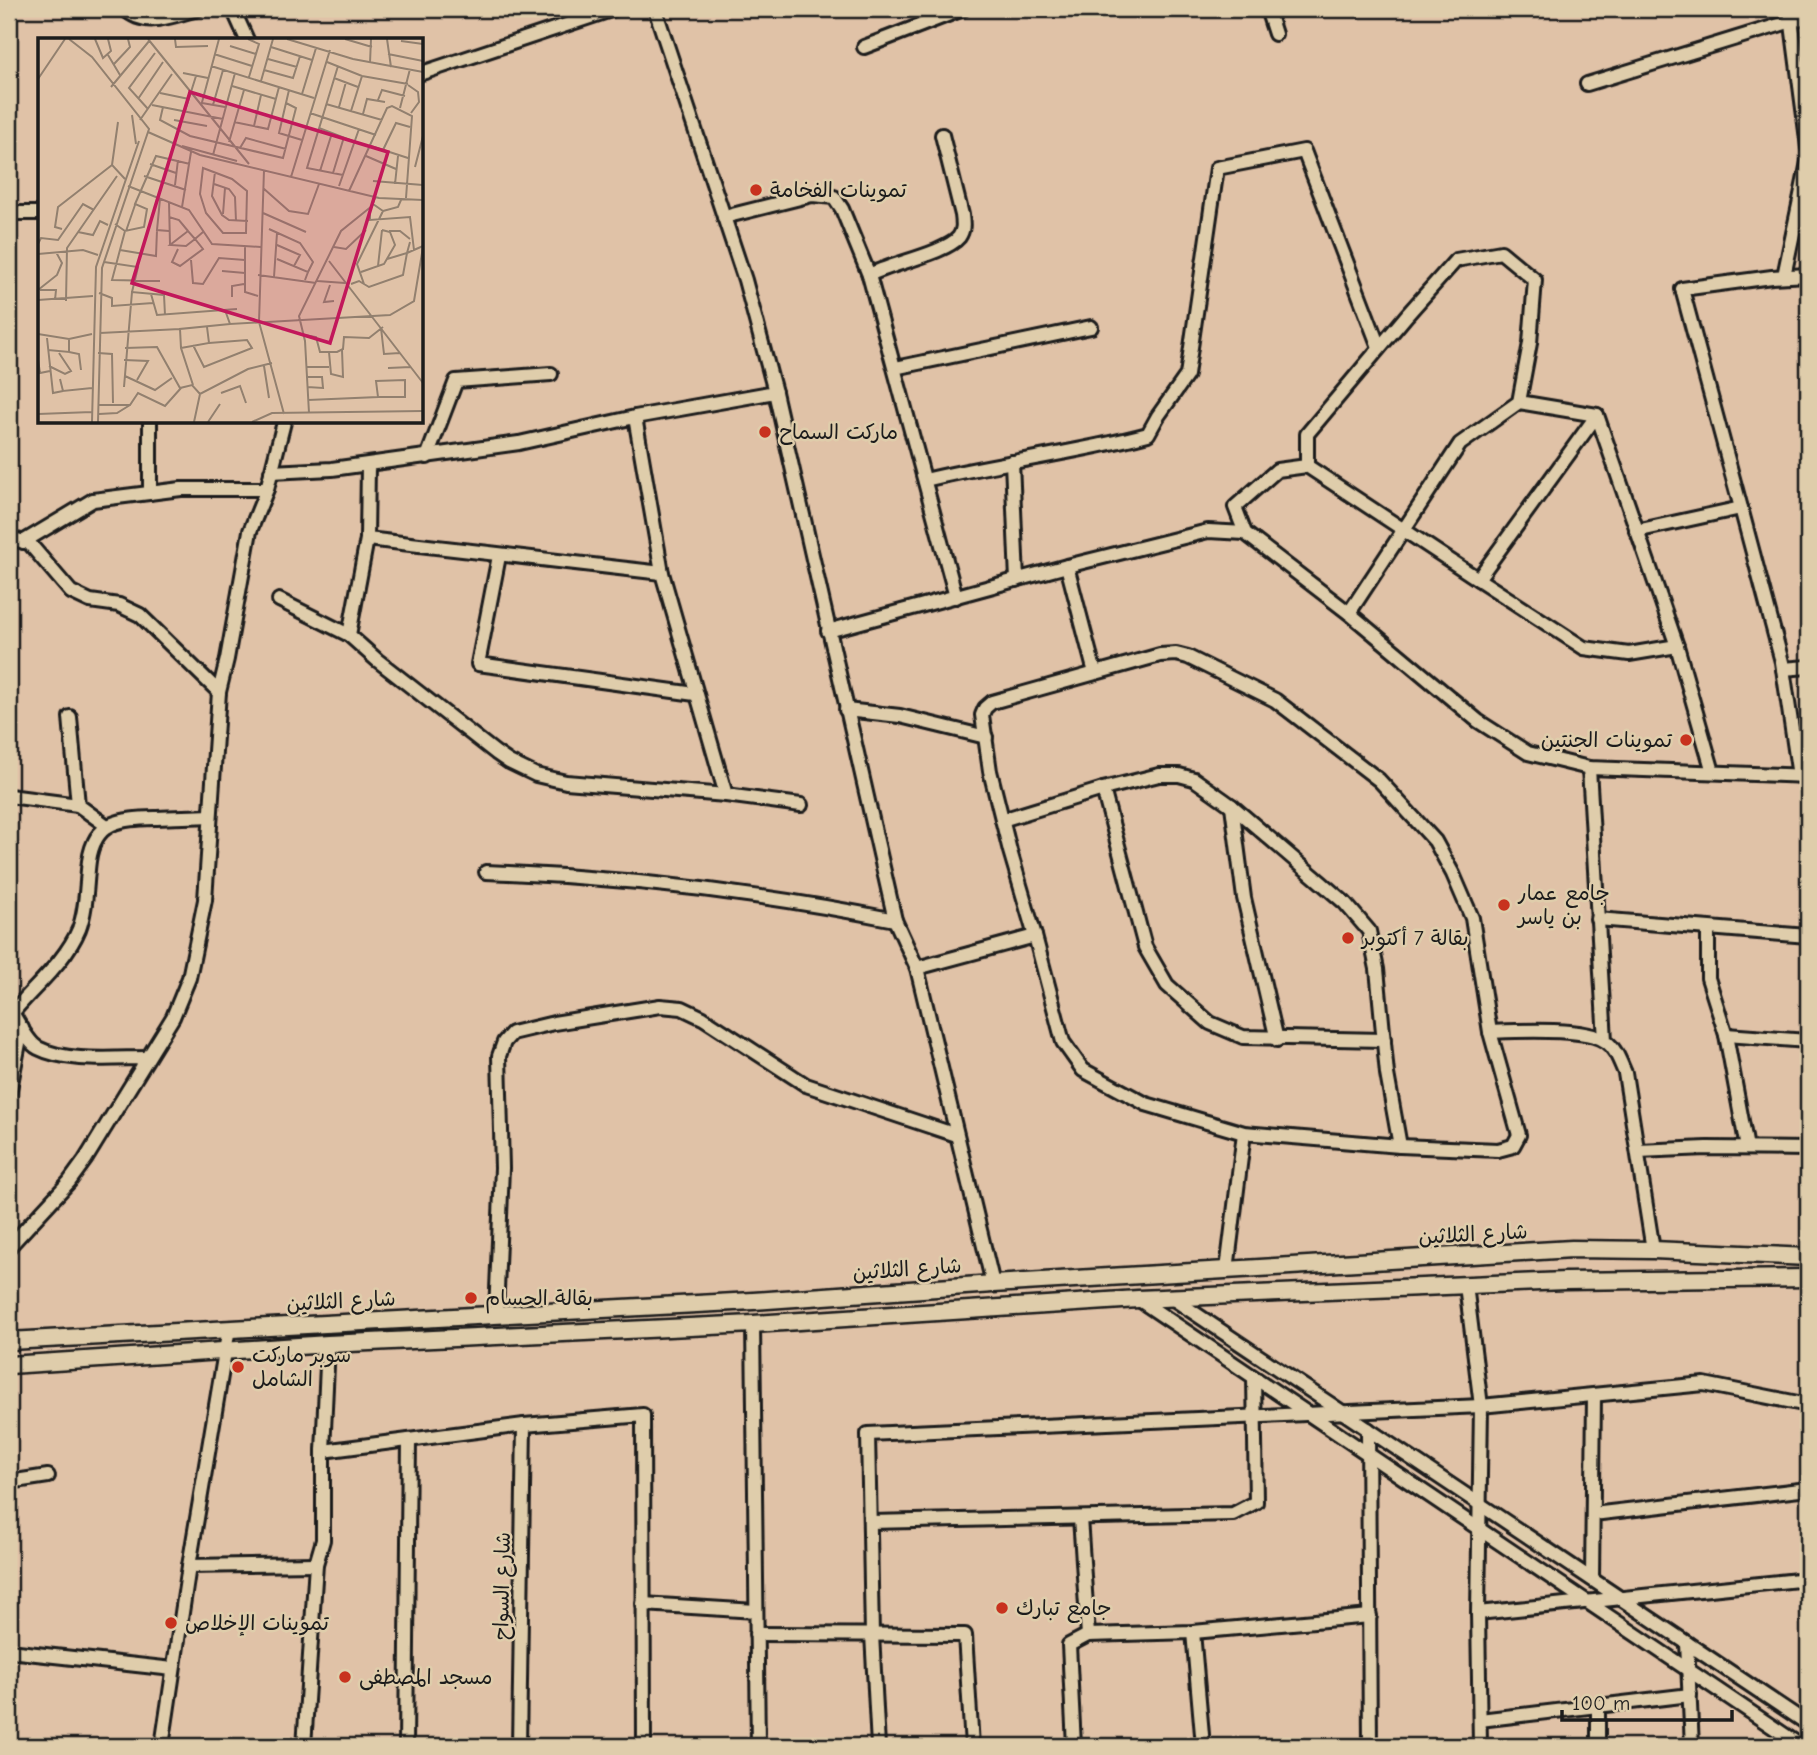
<svg xmlns="http://www.w3.org/2000/svg" width="1817" height="1755" font-family="'Comic Neue','Playpen Sans Arabic',sans-serif">
  <style>
    .lines { fill: none; stroke-linecap: round; stroke-linejoin: round }
    .street-casing { stroke: #1c1c1c; stroke-width: 18 }
    .secondary-casing { stroke: #1c1c1c; stroke-width: 21 }
    .street { stroke: #dfcdab; stroke-width: 12 }
    .secondary { stroke: #dfcdab; stroke-width: 16 }
    .poi-dot { fill: #c8321e; stroke: #dfcdab; stroke-width: 2.5 }
    .labels { text-anchor: middle; dominant-baseline: central; stroke-width: 5; stroke-linejoin: round; paint-order: stroke }
    .poi-label { font-size: 21px; fill: #1c1c1c; stroke: #dfcdab; text-anchor: start }
    .street-label { font-size: 21px; fill: #1c1c1c; stroke: #dfcdab }
    .inset-road { fill: none; stroke: #92806f; stroke-width: 2 }
    .view { fill: #c2185b; fill-opacity: 0.15; stroke: #c2185b; stroke-width: 3.5 }
    .inset-edge { fill: none; stroke: #1c1c1c; stroke-width: 3.5 }
  </style>
  <rect width="100%" height="100%" fill="#e0c2a7"/>
  <filter id="ink" filterUnits="userSpaceOnUse"><feTurbulence type="fractalNoise" baseFrequency=".0143" numOctaves="2"/><feDisplacementMap in="SourceGraphic" scale="14" xChannelSelector="R" yChannelSelector="G"/><feConvolveMatrix kernelMatrix="1 2 1 2 8 2 1 2 1" color-interpolation-filters="sRGB"/></filter>
  <g filter="url(#ink)">
    <g class="lines">
      <defs>
        <g id="street">
          <path d="M125 9C146 29 173 15 198 9"/>
          <polyline points="233,9 247,40"/>
          <polyline points="655,9 745,280 775,392 895,920 917,968 993,1284"/>
          <polyline points="1267,9 1275,34"/>
          <polyline points="1790,9 1808,147"/>
          <polyline points="864,47 963,9"/>
          <polyline points="422,73 614,9"/>
          <polyline points="1587,84 1808,16"/>
          <polyline points="9,213 40,213"/>
          <polyline points="724,217 812,195 834,197 842,209 869,275 956,597"/>
          <path d="M869 275C890 264 946 253 959 237 964 230 963 223 962 215L942 135"/>
          <polyline points="1784,276 1808,162"/>
          <polyline points="895,368 1091,327"/>
          <polyline points="1597,415 1677,646 1713,772"/>
          <polyline points="635,417 662,573 726,795"/>
          <polyline points="150,422 150,493"/>
          <polyline points="427,457 456,381 551,374"/>
          <polyline points="1012,462 1017,580"/>
          <polyline points="368,465 367,539 662,573"/>
          <polyline points="1307,466 1277,470 1235,507 1245,533 1349,613 1478,721 1528,753 1589,768 1808,776"/>
          <polyline points="271,472 332,469 519,443 635,417 775,392"/>
          <path d="M925 480C999 462 1074 454 1148 434L1158 416 1187 375 1217 168 1304 151 1379 347"/>
          <polyline points="1741,508 1682,289 1772,277 1808,275"/>
          <polyline points="1636,531 1741,508 1782,662 1799,776"/>
          <polyline points="9,538 29,543 71,592 90,601 119,605 140,615 219,692"/>
          <polyline points="367,539 349,635 377,660 496,753 509,762 536,775 566,782 726,795 801,805"/>
          <polyline points="23,542 93,500 181,489 267,489"/>
          <polyline points="499,556 478,664 695,694"/>
          <polyline points="1067,566 1095,673"/>
          <polyline points="1478,579 1584,648 1629,654 1677,646"/>
          <polyline points="279,600 349,635"/>
          <polyline points="1349,613 1460,444 1519,402 1597,415 1478,579 1307,466 1307,434 1407,315 1456,260 1501,252 1535,280 1530,343 1519,402"/>
          <polyline points="828,631 1067,566 1208,531 1245,533"/>
          <polygon points="1176,654 1188,657 1275,700 1379,780 1435,841 1453,874 1472,918 1490,1032 1519,1135 1513,1146 1498,1150 1400,1146 1244,1133 1146,1104 1083,1070 1063,1042 1035,936 1010,851 990,771 982,715 985,708 992,702 1160,655"/>
          <polyline points="1783,669 1808,667"/>
          <polyline points="846,710 900,716 986,737"/>
          <polyline points="70,717 78,805 107,826"/>
          <polyline points="1589,768 1605,1040"/>
          <polyline points="1103,789 1145,947 1167,985 1210,1023 1243,1037 1384,1040"/>
          <polyline points="9,796 78,805"/>
          <polyline points="1232,806 1244,898 1277,1040"/>
          <polyline points="1002,820 1103,789 1159,775 1179,775 1194,779 1232,806 1345,903 1369,931 1377,969 1387,1074 1400,1146"/>
          <path d="M486 872C623 877 760 893 895 920"/>
          <polyline points="1597,919 1808,936"/>
          <polyline points="1708,929 1708,978 1726,1035 1747,1148"/>
          <polyline points="917,968 1035,936"/>
          <path d="M12 1013C19 1023 28 1043 38 1048 67 1063 115 1058 147 1058"/>
          <path d="M9 1017C31 989 65 963 79 929 87 908 86 883 89 861 95 819 122 819 157 818 175 817 192 817 210 816"/>
          <path d="M1490 1032C1515 1031 1585 1027 1605 1041 1616 1048 1620 1062 1625 1073L1653 1250"/>
          <polyline points="1726,1035 1808,1041"/>
          <polyline points="9,1094 22,1028"/>
          <polyline points="1638,1151 1707,1148 1808,1149"/>
          <polyline points="9,1247 69,1182 85,1160 173,1017 189,978 205,900 219,692 227,659 250,531 267,489 284,422"/>
          <polyline points="1227,1270 1244,1133"/>
          <polyline points="1466,1285 1481,1406 1478,1613 1480,1746"/>
          <polyline points="1172,1298 1808,1724"/>
          <polyline points="1138,1299 1801,1746"/>
          <polyline points="496,1314 502,1168 499,1056 504,1042 512,1033 554,1023 660,1006 682,1008 703,1018 806,1085 956,1135"/>
          <polyline points="753,1324 758,1746"/>
          <polyline points="1368,1429 1370,1746"/>
          <polyline points="323,1451 524,1425 643,1415 644,1746"/>
          <polyline points="9,1482 48,1476"/>
          <polyline points="1593,1514 1808,1489"/>
          <polyline points="1080,1518 1088,1635"/>
          <polyline points="870,1522 1233,1514 1256,1502 1254,1378"/>
          <polyline points="189,1566 316,1564"/>
          <polyline points="1592,1579 1594,1395"/>
          <polyline points="643,1604 756,1611"/>
          <polyline points="1478,1613 1808,1579"/>
          <polyline points="1193,1632 1203,1746"/>
          <polyline points="756,1634 965,1635 972,1746"/>
          <polyline points="1687,1643 1692,1746"/>
          <polyline points="9,1651 173,1669"/>
          <polyline points="1598,1706 1598,1746"/>
          <polyline points="1480,1720 1690,1695"/>
          <polyline points="162,1746 189,1566 229,1328"/>
          <polyline points="304,1746 316,1564 323,1540 323,1451 328,1344"/>
          <polyline points="406,1746 409,1440"/>
          <polyline points="519,1746 524,1425"/>
          <polyline points="878,1746 872,1634 868,1434 1481,1406 1704,1384 1808,1405"/>
          <polyline points="1074,1746 1069,1645 1088,1635 1193,1632 1370,1616"/>
        </g>
        <g id="secondary">
          <polyline points="9,1341 753,1301 993,1284 1572,1249 1653,1250 1808,1257"/>
          <polyline points="9,1365 328,1344 753,1324 1138,1299 1565,1281 1808,1278"/>
        </g>
      </defs>
      <use href="#street" class="street-casing"/>
      <use href="#secondary" class="secondary-casing"/>
      <use href="#street" class="street"/>
      <use href="#secondary" class="secondary"/>
    </g>
  </g>
  <g class="poi-dot">
    <circle cx="756" cy="190" r="7"/>
    <circle cx="765" cy="432" r="7"/>
    <circle cx="1686" cy="740" r="7"/>
    <circle cx="1504" cy="905" r="7"/>
    <circle cx="1348" cy="938" r="7"/>
    <circle cx="471" cy="1298" r="7"/>
    <circle cx="238" cy="1367" r="7"/>
    <circle cx="1002" cy="1608" r="7"/>
    <circle cx="171" cy="1623" r="7"/>
    <circle cx="345" cy="1677" r="7"/>
  </g>
  <g class="labels">
    <g class="poi-label">
      <text x="770" y="190">تموينات الفخامة</text>
      <text x="779" y="432">ماركت السماح</text>
      <text x="1672" y="740" text-anchor="end">تموينات الجنتين</text>
      <text x="1518" y="893">جامع عمار<tspan x="1518" dy="24">بن ياسر</tspan></text>
      <text x="1362" y="938">بقالة 7 أكتوبر</text>
      <text x="485" y="1298">بقالة الحسام</text>
      <text x="252" y="1355">سوبر ماركت<tspan x="252" dy="24">الشامل</tspan></text>
      <text x="1016" y="1608">جامع تبارك</text>
      <text x="185" y="1623">تموينات الإخلاص</text>
      <text x="359" y="1677">مسجد المصطفى</text>
    </g>
    <g class="street-label">
      <text transform="translate(1473 1234) rotate(-3)">شارع الثلاثين</text>
      <text transform="translate(907 1269) rotate(-4)">شارع الثلاثين</text>
      <text transform="translate(341 1301) rotate(-3)">شارع الثلاثين</text>
      <text transform="translate(502 1586) rotate(-89)">شارع السواح</text>
    </g>
  </g>
  <g transform="translate(38 38)">
    <rect width="385" height="385" fill="#e0c2a7"/>
    <path class="inset-road" d="M31 1 54 19 111 91 64 230 60 384M57 1 65 20 73 13 70 1M110 1 211 126M137 1 138 9 170 8M210 1 221 6 211 39M249 1 315 21 385 34M307 1 334 9M349 1 353 29M363 3 385 6M192 8 218 16M233 9 274 22M176 16 214 28M350 16 385 23M70 17 82 37M230 21 259 29M289 24 324 38 370 46M332 25 333 1M76 26 92 9 90 1M173 28 276 60M300 28 269 130 305 137M226 32 255 40 262 18M145 35 170 40M296 40 320 49M0 41 27 1M223 43 235 1M370 47 380 54 381 64 373 75M194 48 238 61M73 49 112 2M251 52 241 95 264 102M122 55 151 61M264 56 278 10M100 61 125 24M340 62 344 52 367 58M164 65 187 69M288 66 344 82M114 67 185 81M175 67 185 32M163 68 181 1M125 69 122 82 152 98 245 120 258 70 248 65M301 69 308 44M362 70 372 31M110 71 91 50 117 15M147 73 158 38M313 73 324 38M272 75 338 97M325 76 329 61 347 64M94 77 98 106M102 82 134 36M136 82 169 88M80 84 74 127 87 141M196 84 230 91 241 49M216 88 223 57M281 90 317 104M110 94 162 117 341 160 385 162M191 104 206 52M144 108 199 123M333 108 370 120M202 110 208 100 248 111M345 112 358 85 372 89M175 117 197 35M328 118 358 131M112 126 138 135M377 129 385 98M165 130 194 141 209 153 208 195H185L168 175 162 156ZM226 132 221 284 246 376M282 133 294 95M177 134 174 158 184 177 191 182 210 183M295 135 306 99M106 138 148 152M253 139 292 12M335 143 385 147M176 146 191 151 197 159 198 183M357 146 360 118M137 147 140 122M90 148 151 172 174 206 223 209M301 148 321 91M225 150 251 173 270 176 281 146M311 153 349 70 354 68 374 78 368 160M122 161 119 192 131 193M131 164 132 207M144 169 153 114M332 170V182L372 179 376 212M345 173 360 169 363 162M225 175 268 194M185 176 187 150M131 179 141 182 150 193M77 186 87 193 106 189 109 171 97 166 118 118 152 126M24 191 17 189 20 169 74 127M231 191 262 205 275 224 270 234M87 193 74 242 122 243M88 193 97 167M351 193H362L372 201M40 194 55 197 62 183 70 187M0 206 3 200 20 202 45 166 56 172M239 207 262 217 256 228M207 208V254L220 258M296 209 308 211 328 192M140 211 134 224 142 228 165 211 157 201 150 193 132 207 148 208 157 201 165 194M82 212 118 218 119 192M0 216 45 212 60 217M239 221 270 234 267 242M349 221 369 215 372 204M153 222 155 245 165 246 181 220 207 222M291 223 385 345M66 224 100 229 94 254M340 228 344 192M184 233 207 235M323 234 346 226 357 207 352 194 344 192M220 237 278 245M236 239 239 195M279 243 307 245M313 246 321 243 331 249 365 237 369 215 385 208M326 246 319 226 345 173 335 166M292 247 286 264 296 263M0 252 19 237 24 225 18 214M2 252H18L17 262M61 255 74 260V268L115 265M113 256 119 277 199 271M194 259V248L206 246M0 262 55 258M28 263 29 210 79 138M187 272 192 286 352 277 376 263 385 209M343 290 346 316 362 315M62 295 142 291M0 296 31 301 54 296M267 297 278 299 282 314H299L305 311 306 299 331 300 345 289M9 300 15 355 25 353M155 307 166 329 214 310 209 302 171 305M87 310 119 309 142 350 154 347 162 356 210 331 234 325M143 310 171 305 169 289M10 312 31 314V301M31 314 41 316 43 332M291 314 293 336 305 339 304 312M60 315 74 316 75 365M0 322 2 335 12 333M86 322 110 323 99 342M11 328 27 336 33 333 21 315M226 328 231 360M269 329H291M350 330 373 329M87 338 117 352 134 340M269 339H284L285 350 269 349M22 341 25 353 54 350M155 347 143 310 142 291 192 286M86 349 94 254 126 257 127 277M183 355 202 348 208 365M270 362 340 359 338 343 367 342V359H340M60 367H92L100 355 127 368 143 350M271 375 267 303 261 278 303 193 334 168 337 160M0 376 54 374M61 376 79 375 92 367M54 384 58 229 101 103M156 384 162 356M170 384 182 366M214 384 234 375 385 373"/>
    <path class="view" d="M152 54 350 114 292 305 94 245Z"/>
    <rect width="385" height="385" class="inset-edge"/>
  </g>
  <rect width="1817" height="1755" fill="none" stroke="#dfcdab" stroke-width="35"/>
  <rect x="18" y="18" width="1782" height="1720" fill="none" stroke="#1c1c1c" stroke-width="2.5" filter="url(#ink)"/>
  <path d="M1562 1710v10h170v-10" fill="none" stroke="#1c1c1c" stroke-width="3.5"/>
  <text x="1572" y="1710" font-size="21" fill="#1c1c1c" stroke="#dfcdab" stroke-width="5" paint-order="stroke">100 m</text>
</svg>
